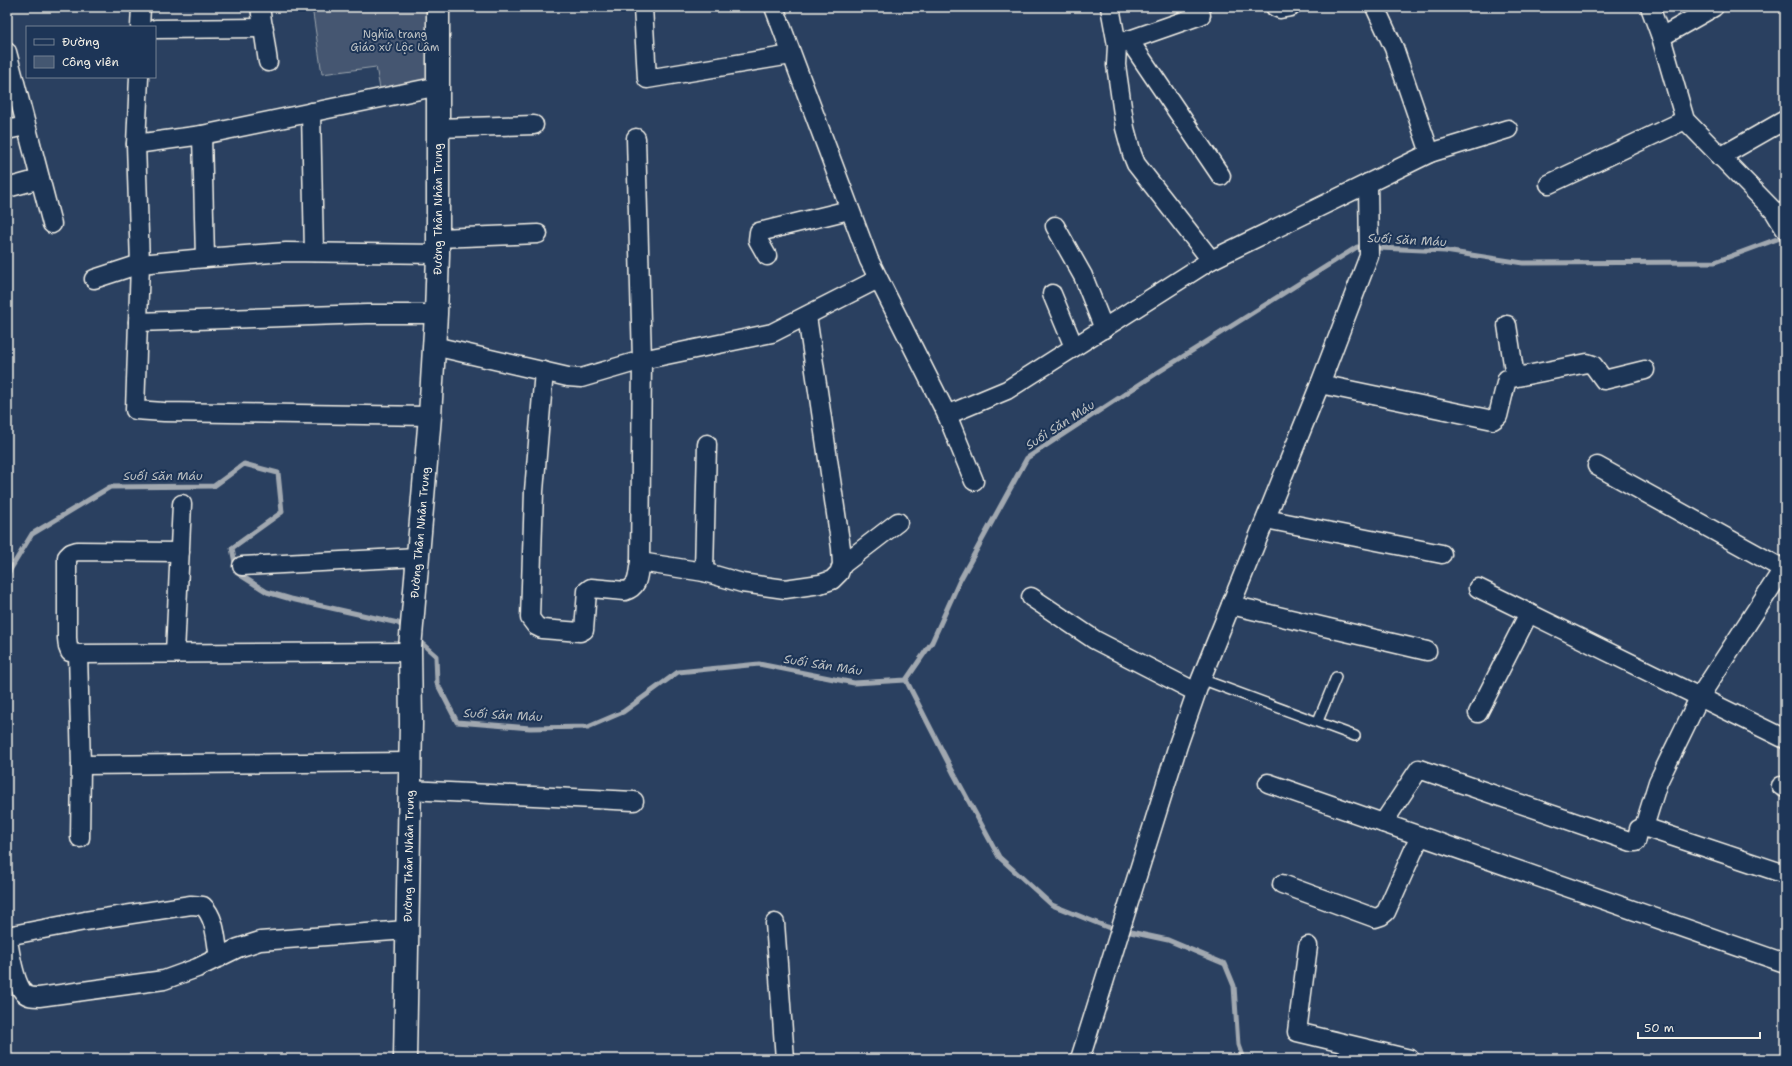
<svg xmlns="http://www.w3.org/2000/svg" width="1792" height="1066" font-family="'Shantell Sans',sans-serif">
  <style>
    .green { fill: #445771; stroke: #9ca4ac }
    .lines { fill: none; stroke-linecap: round; stroke-linejoin: round }
    .stream { stroke: #a1a8b0; stroke-width: 5 }
    .lane-casing { stroke: #f4f1e8; stroke-width: 12 }
    .street-casing { stroke: #f4f1e8; stroke-width: 21 }
    .secondary-casing { stroke: #f4f1e8; stroke-width: 25 }
    .lane { stroke: #1d3557; stroke-width: 9 }
    .street { stroke: #1d3557; stroke-width: 18 }
    .secondary { stroke: #1d3557; stroke-width: 22 }
    .labels { text-anchor: middle; dominant-baseline: central; stroke-width: 4; stroke-linejoin: round; paint-order: stroke }
    .park-label { font-size: 11px; fill: #bfc3c4; stroke: #1d3557 }
    .street-label { font-size: 11px; fill: #f4f1e8; stroke: #1d3557 }
    .water-label { font-size: 12px; font-style: italic; fill: #bdc1c2; stroke: #1d3557 }
  </style>
  <rect width="100%" height="100%" fill="#2a4060"/>
  <filter id="ink" filterUnits="userSpaceOnUse"><feTurbulence type="fractalNoise" baseFrequency=".025" numOctaves="2"/><feDisplacementMap in="SourceGraphic" scale="8" xChannelSelector="R" yChannelSelector="G"/><feConvolveMatrix kernelMatrix="1 2 1 2 8 2 1 2 1" color-interpolation-filters="sRGB"/></filter>
  <g filter="url(#ink)">
    <polygon class="green" points="312,7 429,7 429,80 381,94 376,67 322,74"/>
    <g class="lines">
      <g class="stream">
        <polyline points="7,575 32,534 110,487 214,486 244,464 278,473 282,512 232,548 237,573 267,592 291,599 398,623 406,629"/>
        <polyline points="418,640 436,656 437,683 457,722 530,728 588,727 623,712 678,672 759,664 854,683 906,680 932,642 960,580 1027,458 1160,371 1357,247 1445,251 1523,263 1715,262 1785,236"/>
        <polyline points="906,680 954,774 999,857 1052,905 1107,927 1168,940 1225,964 1234,986 1238,1045 1243,1059"/>
      </g>
      <defs>
        <g id="lane">
          <polyline points="1201,679 1355,736"/>
          <polyline points="1318,721 1336,677"/>
        </g>
        <g id="street">
          <polyline points="260,7 268,62"/>
          <polyline points="643,7 647,79 791,55"/>
          <polyline points="774,7 869,260 947,415 974,481"/>
          <polyline points="1110,7 1117,45 1116,65 1125,128 1132,154 1136,164 1211,260"/>
          <polyline points="1275,7 1280,9 1291,7"/>
          <polyline points="1375,7 1394,48 1430,153"/>
          <polyline points="1650,7 1661,37 1685,120 1774,211 1785,229"/>
          <polyline points="140,27 141,7"/>
          <polyline points="155,29 264,28"/>
          <polyline points="1661,37 1714,7"/>
          <polyline points="1129,40 1221,176"/>
          <polyline points="1118,44 1201,15"/>
          <polyline points="7,52 52,224"/>
          <polyline points="311,112 314,252"/>
          <polyline points="438,128 534,125"/>
          <polyline points="7,130 25,126"/>
          <polyline points="202,135 205,258"/>
          <polyline points="136,144 202,135 439,86"/>
          <polyline points="1720,157 1785,120"/>
          <polyline points="1549,184 1685,120"/>
          <polyline points="7,188 40,179"/>
          <polyline points="1055,226 1083,276 1104,329"/>
          <polyline points="438,238 538,234"/>
          <polyline points="767,256 758,240 759,232 849,210"/>
          <polyline points="94,279 140,264 205,258 286,252 438,254"/>
          <polyline points="1052,294 1074,347"/>
          <polyline points="138,322 140,264 136,144 139,77"/>
          <polyline points="1507,325 1515,377"/>
          <polyline points="434,346 568,377 581,378 642,360 772,333 878,279"/>
          <path d="M544 371 534 491 530 618 536 626 542 629 580 632 584 630 587 591 591 588 625 591C640 586 637 575 640 562L642 360 636 138"/>
          <polyline points="1320,384 1369,256 1368,183"/>
          <polyline points="947,415 1007,390 1211,260 1430,153 1508,129"/>
          <polyline points="430,416 164,412 135,410 138,322 367,314 436,314"/>
          <polyline points="1597,466 1785,570"/>
          <polyline points="1266,519 1442,554"/>
          <polyline points="180,552 77,551 71,553 67,557 67,638 68,647 70,652 78,654 410,652"/>
          <polyline points="640,562 704,572 742,583 785,589 820,584 832,580 839,573 842,565 841,548 807,316"/>
          <polyline points="842,565 898,522"/>
          <polyline points="242,566 418,557"/>
          <polyline points="704,572 707,444"/>
          <polyline points="1478,588 1785,739"/>
          <polyline points="1031,597 1095,640 1196,692"/>
          <polyline points="1231,605 1427,651"/>
          <polyline points="175,653 182,504"/>
          <polyline points="78,654 81,765 80,838"/>
          <polyline points="1478,713 1529,613"/>
          <polyline points="81,765 410,762"/>
          <polyline points="1268,783 1785,963"/>
          <polyline points="1781,786 1785,788"/>
          <polyline points="409,790 634,801"/>
          <polyline points="1383,823 1419,769 1632,842 1636,842 1639,829 1644,827 1785,874"/>
          <polyline points="1644,827 1658,782 1700,696 1783,569"/>
          <polyline points="1282,884 1375,918 1381,916 1386,912 1420,836"/>
          <polyline points="775,923 785,1059"/>
          <path d="M7 934C10 950 13 981 24 993 28 997 33 997 39 997L164 980 197 968 238 948 260 941 406 930"/>
          <path d="M7 936 85 921 191 905 203 906C216 918 216 941 219 958"/>
          <polyline points="1308,946 1297,1032 1410,1059"/>
          <polyline points="1080,1059 1178,745 1201,679 1320,384 1493,420 1498,416 1507,379 1587,363 1593,365 1604,380 1645,370"/>
        </g>
        <g id="secondary">
          <path id="s1" d="M405 1059 411 724 410 648 430 416 436 314 438 254V7"/>
        </g>
      </defs>
      <use href="#lane" class="lane-casing"/>
      <use href="#street" class="street-casing"/>
      <use href="#secondary" class="secondary-casing"/>
      <use href="#lane" class="lane"/>
      <use href="#street" class="street"/>
      <use href="#secondary" class="secondary"/>
    </g>
  </g>
  <g class="labels">
    <g class="park-label">
      <text x="395" y="34">Nghĩa trang<tspan x="395" dy="13">Giáo xứ Lộc Lâm</tspan></text>
    </g>
    <g class="street-label">
      <text stroke="none"><textPath href="#s1" startOffset="851">Đường Thân Nhân Trung</textPath></text>
      <text stroke="none"><textPath href="#s1" startOffset="527">Đường Thân Nhân Trung</textPath></text>
      <text stroke="none"><textPath href="#s1" startOffset="203">Đường Thân Nhân Trung</textPath></text>
    </g>
    <g class="water-label">
      <text transform="translate(1407 240) rotate(3)">Suối Săn Máu</text>
      <text transform="translate(1060 425) rotate(-33)">Suối Săn Máu</text>
      <text x="163" y="476">Suối Săn Máu</text>
      <text transform="translate(823 665) rotate(9)">Suối Săn Máu</text>
      <text transform="translate(503 715) rotate(3)">Suối Săn Máu</text>
    </g>
  </g>
  <rect width="1792" height="1066" fill="none" stroke="#1d3557" stroke-width="24"/>
  <rect x="12" y="12" width="1768" height="1042" fill="none" stroke="#f4f1e8" stroke-width="1.5" filter="url(#ink)"/>
  <rect x="26" y="26" width="130" height="52" fill="#1d3557" stroke="#738091"/>
  <rect x="34" y="39" width="20" height="6" fill="#1d3557" stroke="#738091"/>
  <text x="62" y="46" font-size="12" fill="#f4f1e8">Đường</text>
  <rect x="34" y="56" width="20" height="12" fill="#445771" stroke="#738091"/>
  <text x="62" y="66" font-size="12" fill="#f4f1e8">Công viên</text>
  <path d="M1638 1032v6h122v-6" fill="none" stroke="#f4f1e8" stroke-width="2"/>
  <text x="1644" y="1032" font-size="12" fill="#f4f1e8" stroke="#1d3557" stroke-width="3" paint-order="stroke">50 m</text>
</svg>
